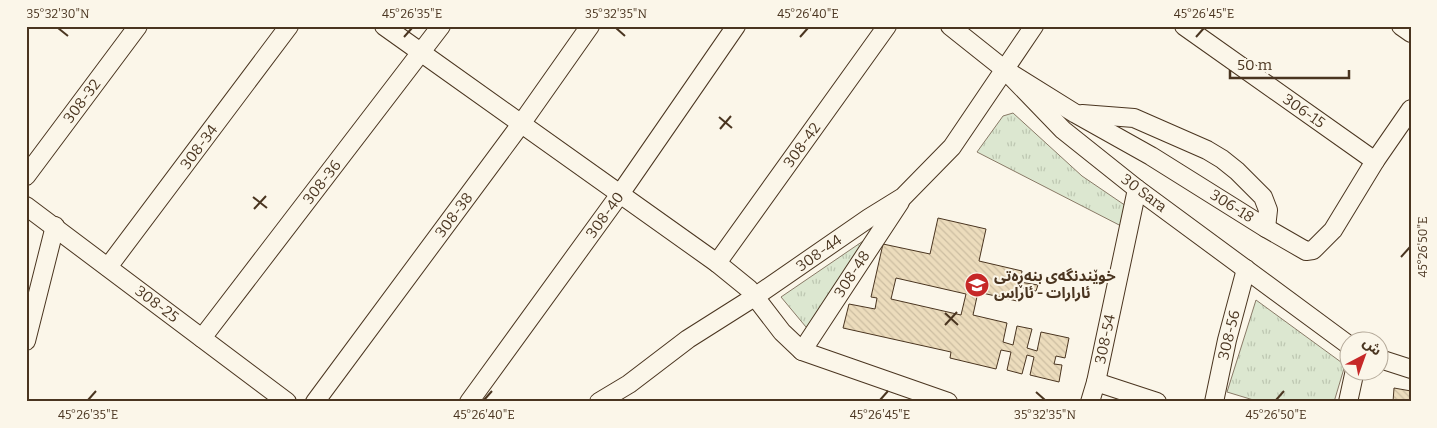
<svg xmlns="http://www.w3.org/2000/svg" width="1437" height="428" font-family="Bitter,'Noto Sans Arabic',serif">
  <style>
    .park { fill: url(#park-tufts); stroke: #887966 }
    .building { fill: url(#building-back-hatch); stroke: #4a3520; fill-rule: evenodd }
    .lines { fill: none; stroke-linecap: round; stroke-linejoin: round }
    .minor-casing { stroke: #4a3520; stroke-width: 20 }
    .minor { stroke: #fbf6e9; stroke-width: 18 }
    .ticks { fill: none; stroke: #4a3520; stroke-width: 2 }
    .labels { text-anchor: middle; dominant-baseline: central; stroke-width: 4; stroke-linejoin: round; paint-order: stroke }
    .street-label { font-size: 15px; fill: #4a3520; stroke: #fbf6e9 }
    .poi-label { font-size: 15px; font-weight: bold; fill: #4a3520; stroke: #fbf6e9; text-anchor: start }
    .neatline { fill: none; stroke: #4a3520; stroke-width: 2 }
    .ticks-label { font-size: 12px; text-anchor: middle; fill: #4a3520 }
  </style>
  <defs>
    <pattern id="park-tufts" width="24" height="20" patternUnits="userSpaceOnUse" patternTransform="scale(1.25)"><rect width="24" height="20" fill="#dce7d0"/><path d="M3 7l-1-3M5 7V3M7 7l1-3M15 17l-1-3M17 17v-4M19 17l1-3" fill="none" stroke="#bec7b2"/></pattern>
    <pattern id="building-back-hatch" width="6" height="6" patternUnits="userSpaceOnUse" patternTransform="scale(1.25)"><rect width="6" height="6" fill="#ecdcbc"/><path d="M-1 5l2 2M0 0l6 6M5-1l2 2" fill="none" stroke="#ccbda1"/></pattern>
  </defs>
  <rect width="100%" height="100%" fill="#fbf6e9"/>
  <g class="park">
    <polygon points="1013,113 1082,176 1129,208 1125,228 977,152 1003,116"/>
    <polygon points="869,237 811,333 781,297"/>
    <polygon points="1256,300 1345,365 1334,402 1260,402 1227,392"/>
  </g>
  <g class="building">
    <path d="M938 218 986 229 979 261 1022 271 1020 282 1038 285 1036 291 1019 287 1017 301 978 292 973 315 1007 323 1003 342 1013 345 1017 326 1032 329 1027 348 1037 351 1041 332 1069 338 1065 358 1056 356 1054 364 1062 365 1059 382 1030 375 1034 357 1027 355 1022 374 1007 370 1011 352 1001 350 996 369 950 358 951 352 843 328 849 304 875 309 877 298 871 297 883 244 930 254ZM896 278 966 294 961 315 891 299Z"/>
    <polygon points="1394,388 1411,391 1411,402 1393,402"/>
  </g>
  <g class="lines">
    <defs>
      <g id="minor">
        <polyline points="384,26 717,263 749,289 782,332 802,351 948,402"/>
        <polyline points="950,26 1004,69 1063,130 1137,189 1350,346"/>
        <polyline points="1184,26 1375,161"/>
        <polyline points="1401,26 1411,33"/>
        <polyline points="1004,69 1076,114 1151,156 1266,228 1306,251 1313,250 1333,230 1375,161 1411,109"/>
        <polyline points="1082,114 1134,118 1207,150 1222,159 1237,171 1263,197 1268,210 1266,228"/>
        <polyline points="26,176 138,26"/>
        <polyline points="26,206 287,402"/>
        <polyline points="717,263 887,26"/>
        <polyline points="108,267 289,26"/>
        <polyline points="202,338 441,26"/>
        <polyline points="26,341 55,226"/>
        <polyline points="802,351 900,202"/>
        <polyline points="1380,359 1411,369"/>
        <polyline points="1096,382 1157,402"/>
        <polyline points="315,402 521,124 590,26"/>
        <polyline points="469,402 620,194 736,26"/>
        <polyline points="599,402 629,384 688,339 756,296 869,218 903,197 952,147 1034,26"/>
        <polyline points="1090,402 1096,382 1137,189"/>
        <polyline points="1214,402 1227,340 1246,269"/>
        <polyline points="1348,402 1355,370"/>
      </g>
    </defs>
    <use href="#minor" class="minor-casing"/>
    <use href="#minor" class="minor"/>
  </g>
  <path class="ticks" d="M58 28 68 36M616 28 625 36M404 37 412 28M800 37 808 28M1196 37 1204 28M719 117 732 128M720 129 731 116M253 197 267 208M254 209 266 196M1401 257 1410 247M945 313 958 325M945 325 957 312M1036 392 1045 400M88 400 96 391M484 400 492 391M880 400 888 391M1276 400 1284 391"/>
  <defs>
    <symbol id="school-disc" viewBox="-11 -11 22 22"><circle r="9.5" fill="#c62828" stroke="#fbf6e9"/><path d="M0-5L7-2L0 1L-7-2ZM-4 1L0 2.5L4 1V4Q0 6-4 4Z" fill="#fff"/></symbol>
  </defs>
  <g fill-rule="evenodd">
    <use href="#school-disc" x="963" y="271" width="28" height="28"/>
  </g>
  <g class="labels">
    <g class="street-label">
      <text transform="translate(82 101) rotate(-53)">308-32</text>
      <text transform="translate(1304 111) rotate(35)">306-15</text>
      <text transform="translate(802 145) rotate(-54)">308-42</text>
      <text transform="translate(199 147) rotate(-53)">308-34</text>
      <text transform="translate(322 182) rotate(-52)">308-36</text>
      <text transform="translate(1144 193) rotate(37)">30 Sara</text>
      <text transform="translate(1232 206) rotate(32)">306-18</text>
      <text transform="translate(454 215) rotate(-53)">308-38</text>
      <text transform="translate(605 215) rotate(-54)">308-40</text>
      <text transform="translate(819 253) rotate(-35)">308-44</text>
      <text transform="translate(852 274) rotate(-57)">308-48</text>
      <text transform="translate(157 304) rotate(37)">308-25</text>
      <text transform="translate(1229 335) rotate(-76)">308-56</text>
      <text transform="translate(1105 339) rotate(-78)">308-54</text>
    </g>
    <g class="poi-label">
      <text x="994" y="276">خوێندنگەی بنەڕەتی<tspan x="994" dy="17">ئارارات - ئاراس</tspan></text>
    </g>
  </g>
  <rect width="1437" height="428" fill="none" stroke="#fbf6e9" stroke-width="55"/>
  <g transform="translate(1364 356) rotate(41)"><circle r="24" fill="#fbf6e9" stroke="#b4a999"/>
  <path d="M0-4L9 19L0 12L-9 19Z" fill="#c62828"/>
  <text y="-8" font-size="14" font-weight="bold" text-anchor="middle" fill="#4a3520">ش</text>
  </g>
  <path d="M1230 70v8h119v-8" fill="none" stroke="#4a3520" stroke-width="2.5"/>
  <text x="1237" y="70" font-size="15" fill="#4a3520" stroke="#fbf6e9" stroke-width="4" paint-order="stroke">50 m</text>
  <rect x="28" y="28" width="1382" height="372" class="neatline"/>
  <g class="ticks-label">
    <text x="58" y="18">35°32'30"N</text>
    <text x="412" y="18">45°26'35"E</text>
    <text x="616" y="18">35°32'35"N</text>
    <text x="808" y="18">45°26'40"E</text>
    <text x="1204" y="18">45°26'45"E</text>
    <text transform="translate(1423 247) rotate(-90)" y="4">45°26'50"E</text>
    <text x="88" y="419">45°26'35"E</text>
    <text x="484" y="419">45°26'40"E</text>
    <text x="880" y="419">45°26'45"E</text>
    <text x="1045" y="419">35°32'35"N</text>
    <text x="1276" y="419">45°26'50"E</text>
  </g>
</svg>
